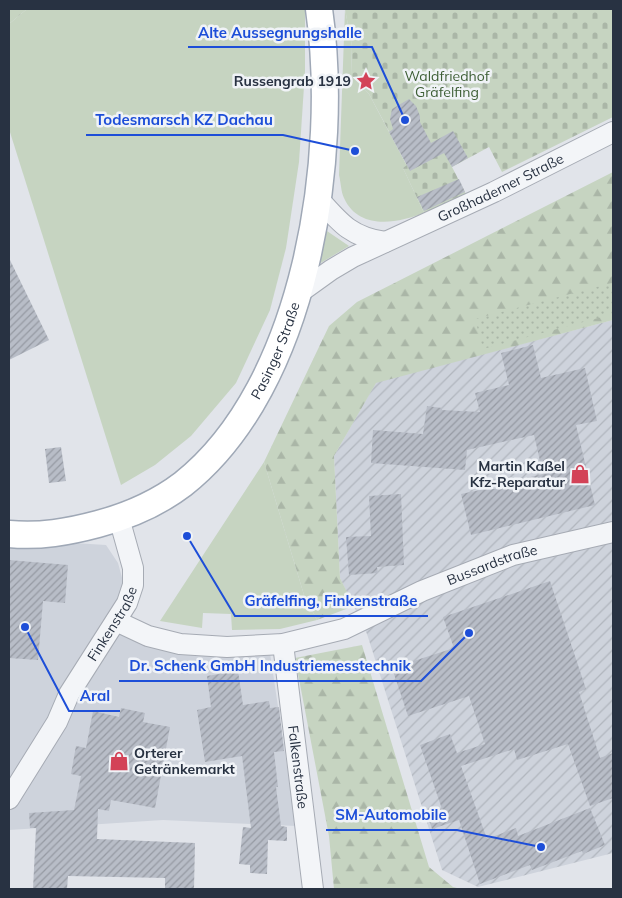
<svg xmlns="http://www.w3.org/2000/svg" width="622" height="898" font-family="Mulish,sans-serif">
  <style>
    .built { fill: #ced3dc }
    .industrial { fill: url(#industrial-furrows) }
    .green { fill: #c6d4c1 }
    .forest { fill: url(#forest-firs) }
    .cemetery { fill: url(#cemetery-stones) }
    .garden { fill: url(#garden-dots) }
    .building { fill: url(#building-hatch) }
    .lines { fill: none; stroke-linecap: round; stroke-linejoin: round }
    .minor-casing { stroke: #a6abb4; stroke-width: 22 }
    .major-casing { stroke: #9fa8b6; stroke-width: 29 }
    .minor { stroke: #f3f5f8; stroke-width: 20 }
    .major { stroke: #fff; stroke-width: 26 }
    .labels { text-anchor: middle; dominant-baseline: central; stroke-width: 5; stroke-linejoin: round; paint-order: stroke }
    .park-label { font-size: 14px; fill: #3d5e35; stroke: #f0f3f7 }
    .poi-label { font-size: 14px; font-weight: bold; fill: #283242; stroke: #f0f3f7; text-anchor: end }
    .street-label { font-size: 14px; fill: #283242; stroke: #f0f3f7 }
    .leader { fill: none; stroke: #1d4ed8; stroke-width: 2 }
    .callout-dot { fill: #1d4ed8; stroke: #f0f3f7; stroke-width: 2 }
    .callout-label { font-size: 15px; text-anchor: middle; font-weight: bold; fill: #1d4ed8; stroke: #f0f3f7; stroke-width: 5; stroke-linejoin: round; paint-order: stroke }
  </style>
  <defs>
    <pattern id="industrial-furrows" width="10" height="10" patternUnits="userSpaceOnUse" patternTransform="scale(1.25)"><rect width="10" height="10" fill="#ced3dc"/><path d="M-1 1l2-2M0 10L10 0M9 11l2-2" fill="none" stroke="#b1b6be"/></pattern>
    <pattern id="forest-firs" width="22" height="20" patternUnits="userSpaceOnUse" patternTransform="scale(1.25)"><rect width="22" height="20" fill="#c6d4c1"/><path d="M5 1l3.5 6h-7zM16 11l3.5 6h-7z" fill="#aab6a7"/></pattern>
    <pattern id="cemetery-stones" width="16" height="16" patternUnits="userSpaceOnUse" patternTransform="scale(1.25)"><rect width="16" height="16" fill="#c6d4c1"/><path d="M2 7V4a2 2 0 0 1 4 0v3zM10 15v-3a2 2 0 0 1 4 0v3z" fill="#aab6a7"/></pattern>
    <pattern id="garden-dots" width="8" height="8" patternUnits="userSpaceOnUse" patternTransform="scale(1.25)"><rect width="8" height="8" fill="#c6d4c1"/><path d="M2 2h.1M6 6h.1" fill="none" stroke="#aab6a7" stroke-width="1.8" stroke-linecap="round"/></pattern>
    <pattern id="building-hatch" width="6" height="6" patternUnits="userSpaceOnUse" patternTransform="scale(1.25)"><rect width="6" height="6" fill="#b8bdc7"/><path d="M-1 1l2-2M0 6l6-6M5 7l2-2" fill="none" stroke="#969aa3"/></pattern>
  </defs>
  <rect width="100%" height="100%" fill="#e1e4ea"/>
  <polygon class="built" points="9,539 106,545 118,563 134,622 169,635 268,640 296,826 163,820 9,830"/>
  <polygon class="industrial" points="613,320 613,853 478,887 442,870 367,634 340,578 334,456 376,382"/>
  <g class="green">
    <polygon points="27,9 305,9 305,71 299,162 286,248 270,310 236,383 191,436 155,465 121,485 9,129 9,24"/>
    <path d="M345 9 352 46 351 75 369 94 407 166 403 168 424 213C398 223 359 231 344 198 341 192 341 183 339 175Z"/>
    <polygon points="324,229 349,246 319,264"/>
    <polygon points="264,462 304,595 317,620 280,629 232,630 231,614 203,613 202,628 160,621"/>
  </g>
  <g class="forest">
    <polygon points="9,9 27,9 9,24"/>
    <polygon points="613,172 613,320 376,383 334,456 340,578 354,606 317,620 304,595 264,462 329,326 357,302"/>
    <polygon points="362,645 429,867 453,887 461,889 334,889 329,836 295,658"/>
  </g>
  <polygon class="cemetery" points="345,9 613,9 613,117 502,172 489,147 452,167 466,194 424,213 403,168 407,165 369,94 351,75 352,46"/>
  <polygon class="garden" points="612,283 613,314 483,349 475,319"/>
  <g class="building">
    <polygon points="409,99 416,106 420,116 420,122 431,143 453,131 468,158 452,167 444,153 410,171 389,132 393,129 390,119 392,109"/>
    <polygon points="459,179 465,192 424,211 417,197"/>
    <polygon points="9,258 49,340 9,360"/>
    <polygon points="533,345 541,378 585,368 597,421 576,425 595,505 471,535 461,494 480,490 505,488 505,483 543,474 534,435 467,450 465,470 371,463 373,430 423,434 427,406 442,408 442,410 480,412 475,393 509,385 501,353"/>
    <polygon points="61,447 66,481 49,483 45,449"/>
    <polygon points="401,494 404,565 377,567 378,573 349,575 346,537 371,536 369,496"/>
    <polygon points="9,560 68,565 65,603 43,601 38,660 9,658"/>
    <polygon points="550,581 586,689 579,692 600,758 613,753 613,798 590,806 568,744 517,760 514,749 461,766 487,839 516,828 518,836 590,808 605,845 583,854 582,851 532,870 530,865 480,884 459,820 432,829 427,814 442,809 420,745 450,734 457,753 485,744 469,696 408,716 392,668 454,648 443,617"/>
    <polygon points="238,671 243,705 269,701 270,708 279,707 284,751 274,752 278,787 276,787 281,826 287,827 287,841 268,840 267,874 250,873 250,865 239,864 243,827 251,828 242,756 205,762 197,710 211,707 207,676"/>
    <polygon points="121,708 145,713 143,722 170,727 155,808 111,800 109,811 98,809 97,839 195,843 194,889 165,888 165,878 68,876 67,889 33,889 36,828 30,828 29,813 74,810 81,776 71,774 76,746 86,748 93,711 119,717"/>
  </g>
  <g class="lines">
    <defs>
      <g id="minor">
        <path d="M318 198C340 223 351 237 385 242"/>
        <path id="s1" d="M299 293 331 270 353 257 494 192 613 132"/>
        <path id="s2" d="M116 621 148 636 180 644 227 647 283 644 344 629 422 591 513 555 613 532"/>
        <path id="s3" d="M283 644 313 889"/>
        <path id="s4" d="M9 799 57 722 69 694 127 603 133 585V568L119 518"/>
      </g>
      <g id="major">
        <path id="s5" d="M9 534C40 537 68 532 98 524 128 516 158 503 183 484 307 386 340 156 319 9"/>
      </g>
    </defs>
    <use href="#minor" class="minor-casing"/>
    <use href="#major" class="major-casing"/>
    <use href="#minor" class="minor"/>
    <use href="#major" class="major"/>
  </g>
  <defs>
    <symbol id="sight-bare" viewBox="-9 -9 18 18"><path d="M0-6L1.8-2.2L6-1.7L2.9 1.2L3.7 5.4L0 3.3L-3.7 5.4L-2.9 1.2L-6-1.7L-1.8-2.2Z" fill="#d34257" stroke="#f0f3f7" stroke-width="2.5" paint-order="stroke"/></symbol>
    <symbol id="shop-bare" viewBox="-9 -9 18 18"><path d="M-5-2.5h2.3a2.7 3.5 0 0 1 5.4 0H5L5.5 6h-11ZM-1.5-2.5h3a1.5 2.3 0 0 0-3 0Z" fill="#d34257" stroke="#f0f3f7" stroke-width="2.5" paint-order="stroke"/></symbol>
  </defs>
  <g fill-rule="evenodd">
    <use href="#sight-bare" x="352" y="67" width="28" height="28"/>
    <use href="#shop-bare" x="566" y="460" width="28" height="28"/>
    <use href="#shop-bare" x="105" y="747" width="28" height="28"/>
  </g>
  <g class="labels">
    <g class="park-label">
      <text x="447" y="76">Waldfriedhof<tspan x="447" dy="16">Gräfelfing</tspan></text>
    </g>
    <g class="poi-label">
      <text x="351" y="81">Russengrab 1919</text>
      <text x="565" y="466">Martin Kaßel<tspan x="565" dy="16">Kfz-Reparatur</tspan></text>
      <text x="134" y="753" text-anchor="start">Orterer<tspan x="134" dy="16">Getränkemarkt</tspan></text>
    </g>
    <g class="street-label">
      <text stroke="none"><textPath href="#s1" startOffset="228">Großhaderner Straße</textPath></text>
      <text stroke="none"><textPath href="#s5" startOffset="349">Pasinger Straße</textPath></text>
      <text stroke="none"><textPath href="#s2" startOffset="396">Bussardstraße</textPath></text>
      <text stroke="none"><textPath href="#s4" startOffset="204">Finkenstraße</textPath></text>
      <text stroke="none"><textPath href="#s3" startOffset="124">Falkenstraße</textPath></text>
    </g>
  </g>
  <path class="leader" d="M405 120L372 47H188M355 151L283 135H86M187 536L235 616H428M469 633L421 681H119M25 627L69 711H120M541 847L457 830H326"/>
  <g class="callout-dot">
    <circle cx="405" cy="120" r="5"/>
    <circle cx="355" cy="151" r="5"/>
    <circle cx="187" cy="536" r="5"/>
    <circle cx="469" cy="633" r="5"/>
    <circle cx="25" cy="627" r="5"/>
    <circle cx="541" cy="847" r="5"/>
  </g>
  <g class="callout-label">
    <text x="280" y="38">Alte Aussegnungshalle</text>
    <text x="184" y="125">Todesmarsch KZ Dachau</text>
    <text x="331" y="606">Gräfelfing, Finkenstraße</text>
    <text x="270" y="671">Dr. Schenk GmbH Industriemesstechnik</text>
    <text x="95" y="701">Aral</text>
    <text x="391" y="820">SM-Automobile</text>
  </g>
  <rect width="622" height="898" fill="none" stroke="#283242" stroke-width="20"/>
</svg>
